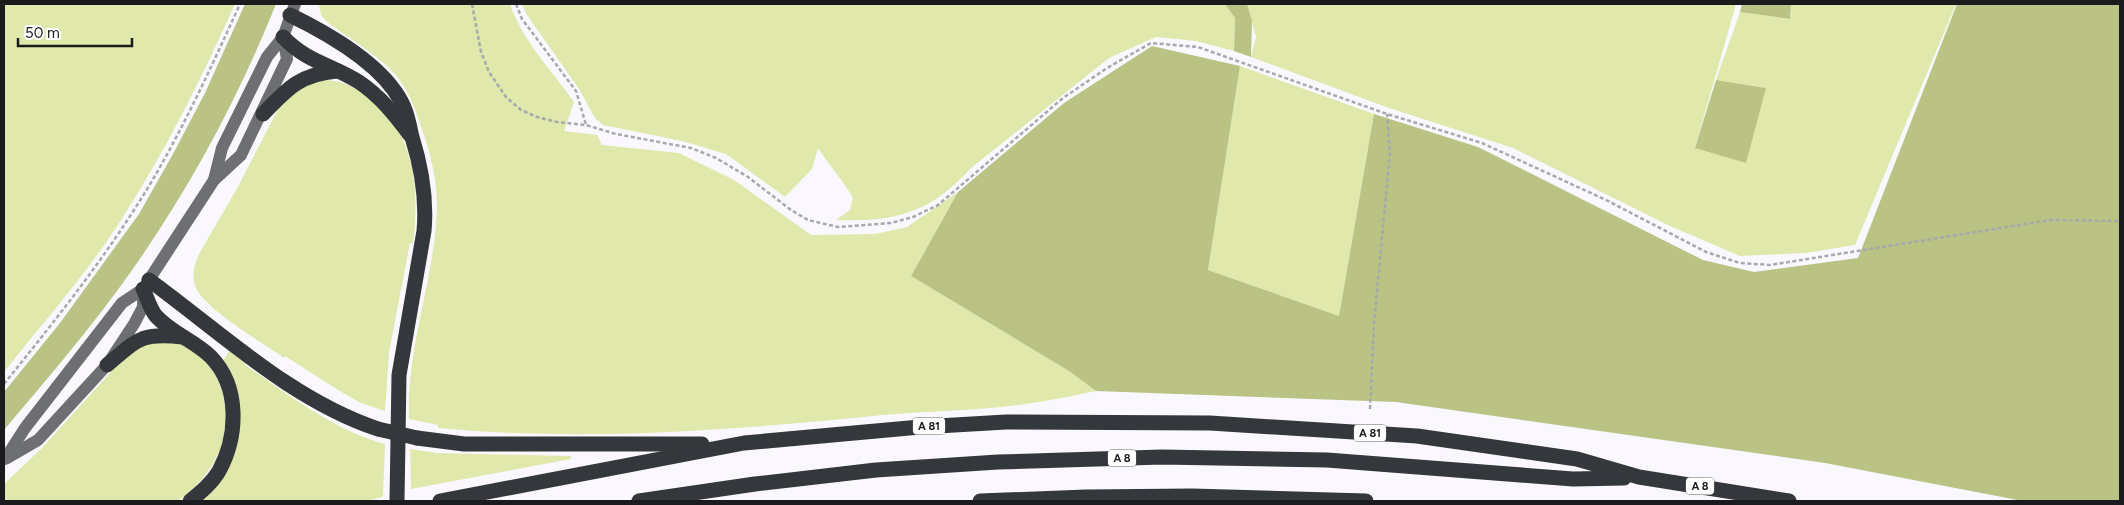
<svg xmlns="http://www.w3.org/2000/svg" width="2124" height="505" font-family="Figtree,sans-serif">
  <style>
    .green { fill: #e0e8ab }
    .forest { fill: #bac284 }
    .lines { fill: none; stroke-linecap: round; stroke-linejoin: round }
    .path { stroke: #a9a8ac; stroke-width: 2.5; stroke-dasharray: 4 2.5; stroke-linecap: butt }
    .secondary { stroke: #6d6f72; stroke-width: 12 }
    .highway { stroke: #34373b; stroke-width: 15 }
    .highway-bridge { stroke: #34373b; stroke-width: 15 }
    .labels { text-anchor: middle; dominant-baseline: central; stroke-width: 5; stroke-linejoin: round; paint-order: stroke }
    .shield { fill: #fff; stroke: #5f5f60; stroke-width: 1 }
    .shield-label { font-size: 11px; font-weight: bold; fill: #1b1a1c }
  </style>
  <rect width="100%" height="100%" fill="#faf8fe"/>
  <g class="green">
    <path d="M4 4H235C203 75 168 146 126 212 91 269 45 320 4 372Z"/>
    <path d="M319 4H510C523 42 551 69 574 102L564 131 597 135 602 145 679 153 734 180 811 235 875 234 907 227 958 192 911 276 1069 371 1096 391C1070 396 1044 402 1018 405 973 411 928 411 883 415 735 430 586 442 438 428V425L409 419C406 347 435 279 437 208 437 181 431 153 421 127 416 110 409 93 399 79 378 53 349 40 325 20L321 15Z"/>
    <path d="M522 4H1225L1235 18 1234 51 1196 41 1156 37 1109 58 971 168C930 213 896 222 836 220L850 210 853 198C843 180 829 165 818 148L812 169 785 197 726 154 682 141 603 125 595 118 579 89 527 15Z"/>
    <polygon points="1247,4 1736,4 1695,148 1766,88 1716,80 1740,12 1790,19 1791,4 1956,4 1855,245 1806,253 1740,256 1670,226 1513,148 1389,108 1251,57 1256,37"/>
    <polygon points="1240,66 1374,114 1339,316 1208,270"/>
    <path d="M327 80C344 81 355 88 369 97 415 130 420 192 413 243H410L389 352 385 411 361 403 338 390 285 356 284 358C263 343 206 310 196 288 191 276 194 265 199 254L239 185 279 107C291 91 308 83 327 80Z"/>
    <path d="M153 342C164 342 178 341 187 347 227 368 236 425 214 462 205 478 192 490 178 501H4V484L41 449 127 354Z"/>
    <path d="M229 351 245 363V365C289 395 334 430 385 444L383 497 366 501H201L234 454 223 361Z"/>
    <polygon points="410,449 437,453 571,456 571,459 411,489"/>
  </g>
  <g class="forest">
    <path d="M245 4H276C238 99 189 190 130 273 91 328 47 379 4 430V392L60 323 139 214 173 154 205 93Z"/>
    <polygon points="1225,4 1247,4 1252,21 1251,57 1234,51 1235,18"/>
    <polygon points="1742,4 1791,4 1790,19 1740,12"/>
    <polygon points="1957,4 2120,4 2120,501 2023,501 1825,463 1396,402 1096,391 1069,371 911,276 958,192 1064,103 1152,46 1240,66 1208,270 1339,316 1374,114 1478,147 1703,260 1754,272 1858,258"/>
    <polygon points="1716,80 1766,88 1746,163 1695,148"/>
  </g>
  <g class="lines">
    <g class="path">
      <polyline points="472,4 481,52 489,72 506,97 521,110 537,117 557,122 586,125 616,134 691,148 716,158 748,177 791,210 808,220 838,227 891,223 913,217 938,205 1063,98 1107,68 1151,43 1198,47 1387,114 1482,143 1606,200 1706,252 1740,263 1770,265 2051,220 2120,221"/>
      <polyline points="516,4 522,19 576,91 586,125"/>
      <path d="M4 384C49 328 95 271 134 210 176 145 208 74 240 4"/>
      <polyline points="1370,409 1374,323 1390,153 1387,114"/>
    </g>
    <g class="secondary">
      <polyline points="214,180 222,148 267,57 283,37 295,4"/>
      <polyline points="7,458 38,440 107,365 134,324 143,307 143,291"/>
      <polyline points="5,459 25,428 122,303 143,289 214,180 241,155 287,59 283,37"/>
    </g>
    <g class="highway">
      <path d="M290 15C327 33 381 64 401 101 408 113 409 125 412 137 422 169 427 198 424 231L399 375 397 501"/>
      <path d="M283 37C308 63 331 64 359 82 380 96 395 115 410 135"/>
      <path d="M263 114C287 89 300 74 337 71"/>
      <path d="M149 280C222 333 291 400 378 429"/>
      <path d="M143 289C147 297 150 309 156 316 171 333 195 341 211 357 240 387 238 436 219 471 212 483 201 492 190 501"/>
      <path d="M107 365C138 339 141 332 183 337"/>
      <polyline points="417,438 464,444 702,444"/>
      <polyline points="440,501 744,443 920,427 1006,422 1210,423 1417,436 1577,459 1639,477 1789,501"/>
      <polyline points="639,501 755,484 876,470 998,462 1162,457 1327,460 1573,479 1624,478"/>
      <polyline points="980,501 1086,497 1192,496 1366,501"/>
    </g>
    <polyline class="highway-bridge" points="378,429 417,438"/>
  </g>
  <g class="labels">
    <g class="shield">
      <rect x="913" y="417.5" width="32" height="17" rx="4"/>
      <rect x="1354" y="424.5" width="32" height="17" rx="4"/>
      <rect x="1108" y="449.5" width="28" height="17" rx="4"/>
      <rect x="1686" y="477.5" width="28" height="17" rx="4"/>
    </g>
    <g class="shield-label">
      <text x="929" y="426">A 81</text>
      <text x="1370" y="433">A 81</text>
      <text x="1122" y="458">A 8</text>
      <text x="1700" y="486">A 8</text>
    </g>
  </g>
  <rect width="2124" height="505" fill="none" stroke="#1b1a1c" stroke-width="10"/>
  <path d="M18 38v8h114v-8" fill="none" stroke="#1b1a1c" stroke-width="2.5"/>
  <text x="25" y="38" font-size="15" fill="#1b1a1c" stroke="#ffffff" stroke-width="4" paint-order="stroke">50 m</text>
</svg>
